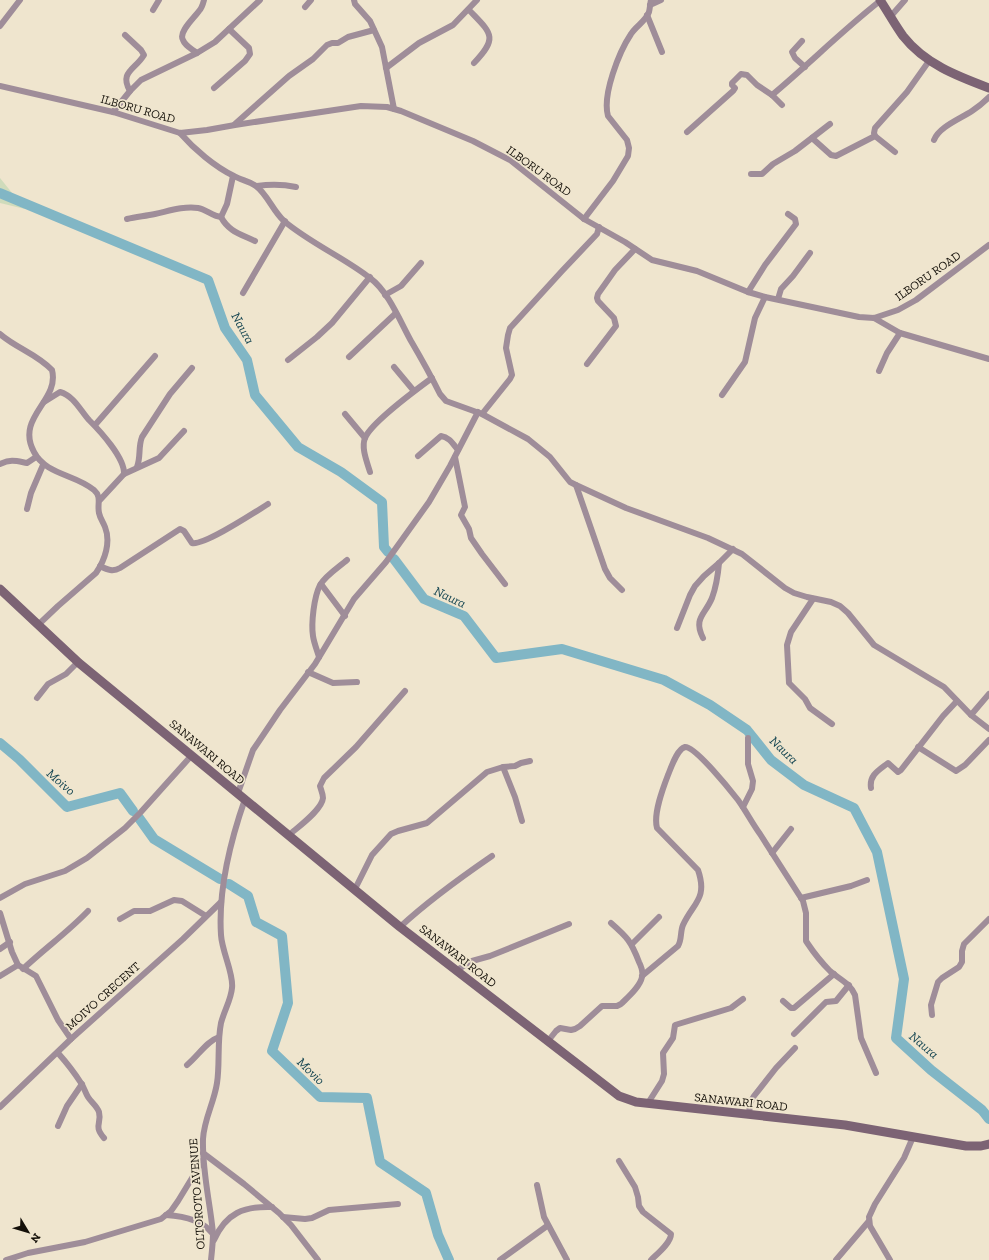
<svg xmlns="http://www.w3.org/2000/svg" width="989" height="1260" font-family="'Zilla Slab',serif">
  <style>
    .green { fill: #cfdbbb }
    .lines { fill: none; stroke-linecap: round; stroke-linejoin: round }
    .river { stroke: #81b6c5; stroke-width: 10 }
    .street { stroke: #9f8d99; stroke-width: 6 }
    .secondary { stroke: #7c6374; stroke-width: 9 }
    .labels { text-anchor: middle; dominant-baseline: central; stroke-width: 3.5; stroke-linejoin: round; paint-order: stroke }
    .street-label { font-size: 12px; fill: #141009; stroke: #efe5ce }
    .water-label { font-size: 13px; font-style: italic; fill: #164652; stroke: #efe5ce }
  </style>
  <rect width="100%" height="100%" fill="#efe5ce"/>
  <polygon class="green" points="0,178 25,209 0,203"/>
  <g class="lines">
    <g class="river">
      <polyline points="0,193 208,280 225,328 247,360 255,395 298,447 341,472 382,502 384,547 388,552"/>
      <polyline points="394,559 424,599 464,616 496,658 562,649 664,680 710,705 747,730 771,760 804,785 854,808 877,852 904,979 896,1038 931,1070 982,1110 989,1119"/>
      <polyline points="0,743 19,759 67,807 120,793 133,811"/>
      <polyline points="139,818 154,839 220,879"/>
      <polyline points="229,884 248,896 256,922 282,936 288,1003 272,1051 320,1097 367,1098 380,1162 426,1193 438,1235 449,1260"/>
    </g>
    <g class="street">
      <polyline points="354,0 355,4 370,21 382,47 394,109"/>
      <polyline points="650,5 661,0"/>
      <polyline points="305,7 311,0"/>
      <polyline points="153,10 159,0"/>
      <path d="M469 10C491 33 499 37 474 63"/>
      <polyline points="647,15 662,52"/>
      <polyline points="891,16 905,0"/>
      <polyline points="0,26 20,0"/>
      <path d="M125 35 141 50 144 55C135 70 119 72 130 91"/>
      <polyline points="802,41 792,52 795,58 805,67"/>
      <path d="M197 53C192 49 185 46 183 40 178 32 194 18 199 11 202 8 203 4 204 0"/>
      <polyline points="386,68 419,43 453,25 477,0"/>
      <polyline points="0,86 113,112 180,133 207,130 235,125 361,106 387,107 401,111 473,141 510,160 584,219 625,242 652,260 697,271 748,292 765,297 859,317 874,318 898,310 916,300 989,245"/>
      <polyline points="214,88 245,61 250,54 249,48 229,29"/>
      <path d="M772 95C809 64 843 30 880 1"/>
      <polyline points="113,112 130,91 141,80 197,53 215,42 260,0"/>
      <polyline points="235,124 289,76 313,59 327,45 332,43 338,43 348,37 374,30"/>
      <polyline points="687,132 733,91 735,88 732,85 732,83 741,74 747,75 757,85 772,95 782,105"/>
      <path d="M180 133C194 149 215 167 234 176 241 180 249 181 256 186 267 194 273 211 284 221 310 243 343 257 370 278 388 291 400 321 411 341 421 358 431 376 440 394L446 401 482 414 528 439 550 457 570 482 576 485 626 508 708 538 742 554 785 588 794 593 807 597 831 602 840 606 848 613 874 645 944 687 971 715 989 729"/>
      <polyline points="812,138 831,155 836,156 875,136"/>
      <path d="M934 140C939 127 960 119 972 111 978 107 984 102 989 97"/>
      <polyline points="895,152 875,136 874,133 875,128 907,92 929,61"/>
      <polyline points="751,174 762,174 773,164 795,151 830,124"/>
      <path d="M257 186C271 184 282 184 296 187"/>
      <path d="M221 217C229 232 241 234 255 241"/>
      <path d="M127 219C136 217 145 216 155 214 169 211 183 206 198 208 206 209 213 217 221 217L227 204 233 176"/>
      <path d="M584 219 613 181 628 156 629 148 627 140 608 116C602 95 619 52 631 34 636 26 646 21 649 12 650 8 650 4 651 0"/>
      <polyline points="748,292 765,265 796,224 795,219 788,214"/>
      <polyline points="243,293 285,221"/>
      <polyline points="385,295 401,286 421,263"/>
      <polyline points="778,299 781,289 793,276 810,253"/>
      <polyline points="874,318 900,333 989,359"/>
      <path d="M0 334C16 348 37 354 52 370 60 401 15 417 34 452 46 475 75 474 94 490 102 497 97 504 99 513 100 518 103 522 105 527 111 542 105 560 96 573L58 606 38 625"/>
      <polyline points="349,357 396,313"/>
      <polyline points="288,360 317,337 332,323 370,277"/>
      <polyline points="587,364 616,326 614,318 598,301 597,298 598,294 615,270 635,249"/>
      <polyline points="394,367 414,391"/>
      <polyline points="879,371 887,353 900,333"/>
      <polyline points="722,395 745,362 755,318 765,297"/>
      <path d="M44 402 60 392C74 396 80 410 89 420 100 431 125 458 124 474L100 500"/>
      <polyline points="345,414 365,438"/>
      <polyline points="482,414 510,379 512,375 506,348 508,335 510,328 562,271 597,234 599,227"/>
      <polyline points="95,425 155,356"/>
      <path d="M418 456 441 436C449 437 453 444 458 450"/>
      <polyline points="455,457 465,507 461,515 469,529 471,538 482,554 505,584"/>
      <path d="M0 464C11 459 16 461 27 463L36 457"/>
      <path d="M137 467C141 457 138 447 142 437L170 394 192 368"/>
      <path d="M370 472C367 462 361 448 365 438 371 423 417 389 432 378"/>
      <polyline points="124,474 159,458 184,431"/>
      <polyline points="576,485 605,569 610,578 622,590"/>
      <polyline points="27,509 31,493 43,465"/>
      <path d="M100 566C108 570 113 572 120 568L180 529 184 531 192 543C204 546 255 512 268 504"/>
      <polyline points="321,584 345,616"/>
      <polyline points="813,599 791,632 787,645 789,683 805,699 810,708 832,724"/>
      <polyline points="677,628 690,595 695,586 704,576 719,563 733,549"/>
      <path d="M703 638C693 618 705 615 712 598 716 587 718 575 719 563"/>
      <path d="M319 657C317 650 314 643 313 636 311 623 314 597 320 585 326 575 339 567 347 560"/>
      <polyline points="308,672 333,683 357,682"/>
      <polyline points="37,698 48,684 66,674 78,662"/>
      <polyline points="971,715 989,694"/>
      <polyline points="918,747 956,771 965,765 989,740"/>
      <polyline points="503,767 515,797 522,821"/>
      <path d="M871 788C869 775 879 770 888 763L898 772 901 770 943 716 957 701"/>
      <polyline points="238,793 253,750 280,710 315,664 354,599 386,562 429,502 450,466 478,412"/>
      <polyline points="743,807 752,789 753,781 748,764 748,738"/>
      <path d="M289 835C298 827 322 810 323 798 323 794 321 790 320 786L324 778 356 747 405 691"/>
      <polyline points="772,853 791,829"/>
      <polyline points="355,889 372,855 391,834 398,831 427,823 487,772 503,767 515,766 521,763 530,761"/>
      <polyline points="0,898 25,884 65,871 87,858 125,828 140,813 192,755"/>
      <polyline points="801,898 851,886 867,880"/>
      <polyline points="0,913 12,952 18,965 36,976 58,1020 71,1039"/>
      <polyline points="120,919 134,911 150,911 174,900 182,901 206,916"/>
      <path d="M400 927C429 900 460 878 492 856"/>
      <polyline points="632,944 659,917"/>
      <polyline points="0,949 10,942"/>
      <path d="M23 969C44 949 68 932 88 911"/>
      <polyline points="457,970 472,961 490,956 569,924"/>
      <polyline points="0,976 18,965"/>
      <path d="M642 976 678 946C682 940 680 932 683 925 693 903 708 899 698 870L657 828C653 814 663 788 668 775 671 768 677 749 685 747 695 746 731 791 738 800 746 811 752 823 760 834 774 856 788 878 803 901L806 913V941L808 944C814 953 822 963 830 971 839 979 850 983 855 995L861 1038 876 1073"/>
      <polyline points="783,1001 791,1008 794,1008 834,974"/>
      <polyline points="932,1015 931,1005 938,982 942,978 959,967 962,962 962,951 964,944 989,919"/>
      <polyline points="794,1034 826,1002 836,1001 849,985"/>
      <path d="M548 1041 556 1031 560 1028 571 1030 575 1029 580 1026 602 1006H617L621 1004C628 997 640 987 642 977 643 973 641 966 639 962 631 941 627 937 611 923"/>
      <path d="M58 1053C66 1062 74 1072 81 1083 84 1087 85 1092 88 1097 91 1102 97 1106 99 1112 102 1124 93 1125 104 1138"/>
      <path d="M187 1065C198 1056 207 1041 219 1037"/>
      <polyline points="648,1103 662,1081 664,1074 663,1053 673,1038 675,1025 731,1008 743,999"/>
      <polyline points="0,1107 71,1039 183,939 221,902"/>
      <polyline points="749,1115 750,1103 754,1096 776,1068 795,1048"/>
      <polyline points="58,1126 67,1106 82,1084"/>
      <polyline points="203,1153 244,1184 279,1213 291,1225 318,1260"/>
      <path d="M619 1161 635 1187 638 1197 639 1206 643 1212 671 1234C671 1243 657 1254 651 1260"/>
      <polyline points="537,1185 544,1217 567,1260"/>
      <path d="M166 1215C182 1216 202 1220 212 1233"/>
      <polyline points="283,1217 305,1219 312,1218 329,1210 398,1204"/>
      <path d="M214 1240C226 1213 244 1206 272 1207"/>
      <polyline points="6,1260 28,1253 85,1242 161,1219 171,1211 178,1201 203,1160"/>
      <path d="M211 1260C212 1251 213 1242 213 1233 210 1202 202 1171 203 1139 204 1119 214 1103 217 1083 220 1064 217 1043 221 1023 224 1011 231 1000 232 988 234 974 222 952 221 935 218 889 230 842 245 799"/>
      <polyline points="500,1260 547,1226"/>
      <polyline points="836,1260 869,1221"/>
      <polyline points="890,1260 870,1226 869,1217 875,1204 904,1158 913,1137"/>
    </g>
    <g class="secondary">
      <path d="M880 0C888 12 895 25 903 36 925 64 957 76 989 88"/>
      <polyline points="0,589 79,663 400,927 619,1096 636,1102 845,1125 966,1146 981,1146 989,1144"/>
    </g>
  </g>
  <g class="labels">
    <g class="street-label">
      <text transform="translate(138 109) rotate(16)">ILBORU ROAD</text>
      <text transform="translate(539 171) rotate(36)">ILBORU ROAD</text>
      <text transform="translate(928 276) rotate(-35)">ILBORU ROAD</text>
      <text transform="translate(207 752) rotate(40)">SANAWARI ROAD</text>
      <text transform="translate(458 956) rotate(38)">SANAWARI ROAD</text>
      <text transform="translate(103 996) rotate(-42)">MOIVO CRECENT</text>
      <text transform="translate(741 1102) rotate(6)">SANAWARI ROAD</text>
      <text transform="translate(197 1194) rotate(-94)">OLTOROTO AVENUE</text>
    </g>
    <g class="water-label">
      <text transform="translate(243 328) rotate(61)">Naura</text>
      <text transform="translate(450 597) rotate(25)">Naura</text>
      <text transform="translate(784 750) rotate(44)">Naura</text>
      <text transform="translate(61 782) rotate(41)">Moivo</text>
      <text transform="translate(924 1045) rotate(40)">Naura</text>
      <text transform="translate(311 1071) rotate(44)">Movio</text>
    </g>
  </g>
  <g transform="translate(28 1232) rotate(128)" stroke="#efe5ce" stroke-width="3" paint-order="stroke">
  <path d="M0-3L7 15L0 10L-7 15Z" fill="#141009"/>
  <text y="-6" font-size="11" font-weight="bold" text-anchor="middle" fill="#141009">N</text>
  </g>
</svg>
